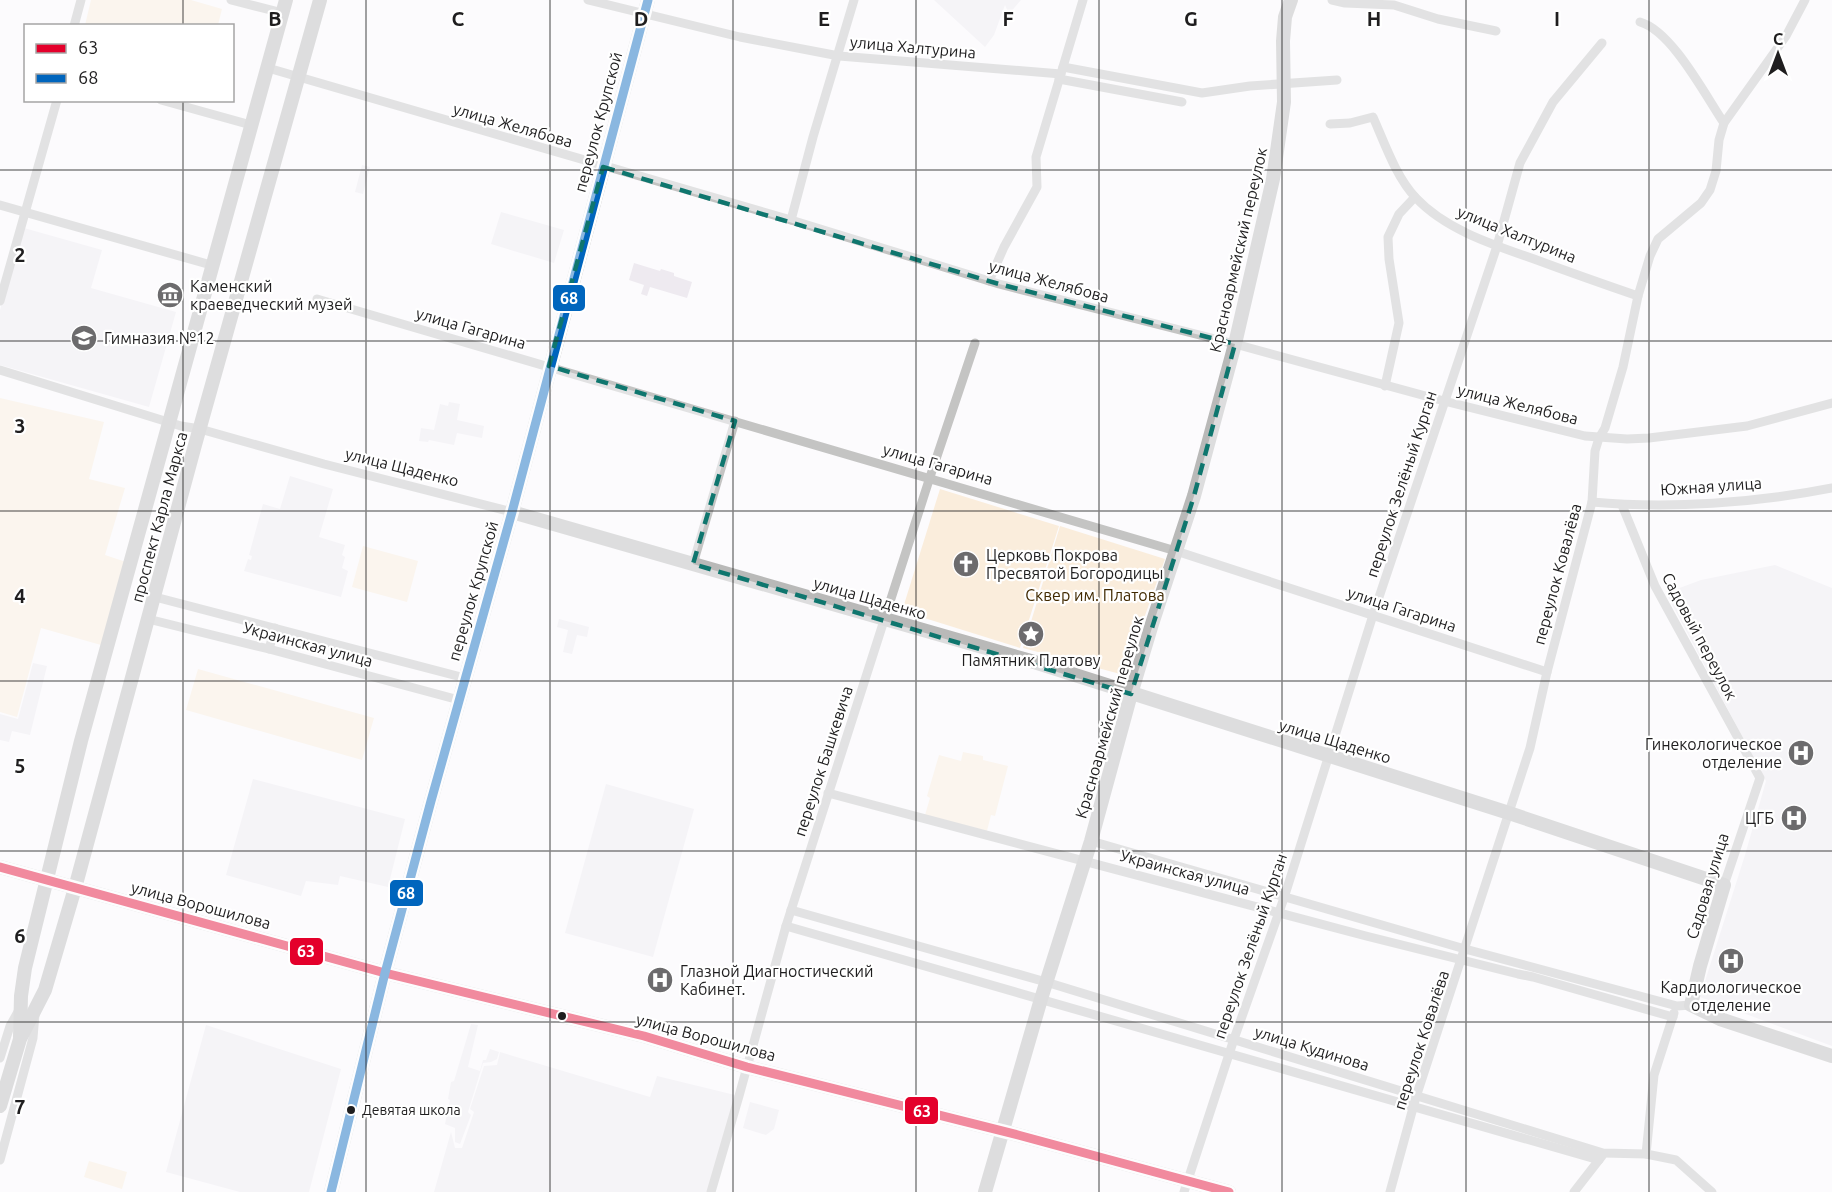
<svg xmlns="http://www.w3.org/2000/svg" width="1832" height="1192" font-family="Ubuntu,sans-serif">
  <style>
    .built { fill: #eeeaf0 }
    .green { fill: #faeddc }
    .lines { fill: none; stroke-linecap: round; stroke-linejoin: round }
    .street { stroke: #c4c4c3; stroke-width: 9 }
    .secondary { stroke: #b9b9b8; stroke-width: 14 }
    .bus-1-casing { stroke: #fff; stroke-width: 14 }
    .bus-2-casing { stroke: #fff; stroke-width: 14 }
    .bus-1 { stroke: #e4002b; stroke-width: 9 }
    .bus-2 { stroke: #0065bd; stroke-width: 9 }
    .marked { fill: none; stroke: #0f766e; stroke-width: 4.5; stroke-dasharray: 12 8; stroke-linejoin: round }
    .grid { fill: none; stroke: #1f1e1f; stroke-width: 1.5; stroke-opacity: 0.55 }
    .bus-dot { fill: #1f1e1f; stroke: #fff; stroke-width: 2 }
    .labels { text-anchor: middle; dominant-baseline: central; stroke-width: 4.5; stroke-linejoin: round; paint-order: stroke }
    .bus-label { font-size: 14px; fill: #1f1e1f; stroke: #fff; text-anchor: start }
    .street-label { font-size: 16px; fill: #1f1e1f; stroke: #fff }
    .poi-label { font-size: 16px; fill: #1f1e1f; stroke: #fff; text-anchor: start }
    .park-label { font-size: 16px; fill: #402901; stroke: #fff }
    .grid-label { font-size: 20px; text-anchor: middle; font-weight: bold; fill: #1f1e1f; stroke: #fff; stroke-width: 4.5; stroke-linejoin: round; paint-order: stroke }
    .line-badge { stroke: #fff; stroke-width: 2 }
    .badge-label { font-size: 16px; text-anchor: middle; font-weight: bold; fill: #fff }
  </style>
  <rect width="100%" height="100%" fill="#fcfbfd"/>
  <g class="built">
    <polygon points="934,0 1021,0 1009,14 1005,5 994,35 985,47"/>
    <polygon points="362,165 370,167 363,194 355,192"/>
    <polygon points="501,212 564,230 554,263 491,244"/>
    <polygon points="24,228 102,250 91,288 176,312 149,407 0,365 0,310"/>
    <polygon points="634,263 660,271 661,269 674,273 674,276 692,282 687,298 650,287 647,296 641,294 644,285 629,280"/>
    <polygon points="449,402 460,404 457,420 484,426 482,438 457,433 454,445 429,440 428,442 419,441 421,428 434,430 440,404 448,406"/>
    <polygon points="290,476 333,489 319,537 345,545 342,555 345,557 342,568 348,571 341,597 244,571 248,559 251,560 252,556 249,555 263,504 280,509"/>
    <polygon points="1775,565 1832,588 1832,1046 1700,997 1745,855 1766,781 1666,593 1701,580"/>
    <polygon points="559,619 589,627 587,637 577,635 572,654 563,652 568,630 557,627"/>
    <polygon points="33,663 47,666 30,735 12,731 9,742 0,740 0,714 18,719"/>
    <polygon points="253,779 405,819 388,887 340,876 338,885 306,881 301,896 226,875"/>
    <polygon points="606,784 694,809 653,957 565,933"/>
    <polygon points="471,1024 478,1025 468,1067 480,1071 483,1060 486,1060 490,1049 499,1052 497,1059 491,1062 483,1063 468,1112 471,1115 460,1144 455,1142 455,1128 445,1124 450,1100 448,1099 451,1082 454,1081"/>
    <polygon points="206,1025 341,1069 309,1192 240,1192 166,1172"/>
    <polygon points="500,1052 650,1097 657,1076 739,1096 711,1192 434,1192 451,1132 455,1148 462,1148 474,1112 470,1109 484,1066 497,1065"/>
    <polygon points="750,1102 779,1110 774,1129 766,1135 743,1128"/>
  </g>
  <g class="green">
    <polygon points="91,0 191,0 222,9 218,25 85,25"/>
    <polygon points="0,398 104,422 89,479 125,488 105,555 126,562 101,645 41,628 17,717 0,712"/>
    <polygon points="940,489 1059,526 1020,648 902,611"/>
    <polygon points="1060,526 1165,559 1124,675 1023,648"/>
    <polygon points="363,546 418,561 407,602 352,587"/>
    <polygon points="198,669 374,718 362,760 186,710"/>
    <polygon points="963,752 983,756 983,760 1008,766 995,816 991,815 987,831 925,815 930,798 927,796 939,755 961,761"/>
    <polygon points="89,1161 127,1172 122,1189 84,1177"/>
  </g>
  <g class="lines">
    <g class="street">
      <polyline points="231,0 283,13"/>
      <polyline points="588,0 740,37 839,56 1061,74"/>
      <polyline points="1332,0 1345,3 1394,5 1438,19 1496,31"/>
      <path d="M1640 22C1672 31 1705 95 1724 123"/>
      <polyline points="74,26 81,0"/>
      <polyline points="1063,67 1202,93 1250,86 1337,80"/>
      <polyline points="268,68 791,220 999,284 1235,344 1444,401 1585,436 1627,439 1649,438 1747,426 1832,403"/>
      <polyline points="1059,79 1182,102"/>
      <polyline points="161,100 251,125"/>
      <path d="M1330 124 1350 123 1373 117C1385 144 1396 177 1416 198 1446 230 1494 245 1534 259 1569 272 1603 284 1638 296"/>
      <polyline points="0,205 211,265"/>
      <polyline points="791,220 813,137 854,0"/>
      <polyline points="989,281 1004,247 1037,187 1036,157 1083,0"/>
      <polyline points="317,299 1176,551 1547,672"/>
      <polyline points="0,301 57,100"/>
      <polyline points="0,370 181,426 200,429 324,464 512,512"/>
      <polyline points="1385,386 1399,323 1389,259 1388,237 1399,214 1415,197"/>
      <path d="M1592 502C1669 509 1756 503 1832 488"/>
      <polyline points="1622,505 1655,586 1760,778 1724,885"/>
      <polyline points="693,564 735,421"/>
      <polyline points="155,597 465,678"/>
      <polyline points="148,619 269,649 459,700"/>
      <polyline points="269,649 275,628"/>
      <polyline points="828,793 1366,936 1518,974 1533,977 1673,1017"/>
      <polyline points="1091,841 1465,949 1677,1006 1691,1005"/>
      <polyline points="791,910 1046,982 1603,1153 1646,1154 1676,1160 1712,1192"/>
      <polyline points="786,926 1599,1160"/>
      <polyline points="0,1058 10,1026 19,1010"/>
      <polyline points="1646,1154 1654,1075 1674,1013"/>
      <polyline points="0,1160 33,1038 35,1014"/>
      <polyline points="711,1192 739,1096 786,926 930,477 975,343"/>
      <polyline points="1184,1192 1234,1039 1284,898 1373,615 1497,246 1520,163 1553,102 1602,43"/>
      <polyline points="1390,1192 1416,1097 1530,748 1547,672 1592,502 1595,451 1599,438 1605,428 1623,367 1638,296 1650,256 1658,239 1701,203 1710,190 1716,171 1719,140 1724,123 1786,36 1805,0"/>
      <polyline points="1574,1192 1602,1156"/>
    </g>
    <g class="secondary">
      <polyline points="512,512 1031,661 1509,813 1724,885 1700,966 1691,1005 1720,1019 1832,1056"/>
      <polyline points="0,867 385,973 644,1036 747,1067 1018,1135 1229,1192"/>
      <polyline points="20,1037 21,996 25,968 81,741 286,0"/>
      <polyline points="0,1106 20,1039 45,990 75,888 195,445 320,0"/>
      <polyline points="331,1192 385,973 431,801 512,512 648,0"/>
      <polyline points="985,1192 1041,999 1091,841 1131,694 1152,624 1194,496 1235,344 1273,179 1284,102 1283,41 1285,17 1291,0"/>
    </g>
    <defs>
      <polyline id="bus-1" points="0,867 385,973 644,1036 747,1067 1018,1135 1229,1192"/>
      <polyline id="bus-2" points="331,1192 385,973 431,801 512,512 648,0"/>
    </defs>
    <use href="#bus-1" class="bus-1-casing"/>
    <use href="#bus-2" class="bus-2-casing"/>
    <use href="#bus-1" class="bus-1"/>
    <use href="#bus-2" class="bus-2"/>
  </g>
  <path d="M0 0H1832V1192H0ZM603 167 999 284 1235 344 1194 496 1131 694 693 564 735 421 549 366Z" fill="#fcfbfd" fill-opacity=".55" fill-rule="evenodd"/>
  <path class="marked" d="M603 167 999 284 1235 344 1194 496 1131 694 693 564 735 421 549 366Z"/>
  <path class="grid" d="M183 0V26M366 0V1192M550 0V1192M733 0V1192M916 0V1192M1099 0V1192M1282 0V1192M1466 0V1192M1649 0V1192M183 100V1192M0 170H1832M0 341H1832M0 511H1832M0 681H1832M0 851H1832M0 1022H1832"/>
  <defs>
    <symbol id="museum-disc" viewBox="-11 -11 22 22"><circle r="9.5" fill="#6c6b6d" stroke="#fff"/><path d="M0-6L6-3V-2H-6V-3ZM-5-1h2V3h-2ZM-1-1h2V3h-2ZM3-1h2V3H3ZM-6 4H6V6H-6Z" fill="#fff"/></symbol>
    <symbol id="school-disc" viewBox="-11 -11 22 22"><circle r="9.5" fill="#6c6b6d" stroke="#fff"/><path d="M0-5L7-2L0 1L-7-2ZM-4 1L0 2.5L4 1V4Q0 6-4 4Z" fill="#fff"/></symbol>
    <symbol id="church-disc" viewBox="-11 -11 22 22"><circle r="9.5" fill="#6c6b6d" stroke="#fff"/><path d="M-1.2-6h2.4v3.5h3.3v2.4h-3.3V6h-2.4V-.1h-3.3v-2.4h3.3Z" fill="#fff"/></symbol>
    <symbol id="sight-disc" viewBox="-11 -11 22 22"><circle r="9.5" fill="#6c6b6d" stroke="#fff"/><path d="M0-6L1.8-2.2L6-1.7L2.9 1.2L3.7 5.4L0 3.3L-3.7 5.4L-2.9 1.2L-6-1.7L-1.8-2.2Z" fill="#fff"/></symbol>
    <symbol id="hospital-disc" viewBox="-11 -11 22 22"><circle r="9.5" fill="#6c6b6d" stroke="#fff"/><path d="M-5-5h3v3.5h4V-5h3V5h-3V1.5h-4V5h-3Z" fill="#fff"/></symbol>
  </defs>
  <g fill-rule="evenodd">
    <use href="#museum-disc" x="155" y="280" width="30" height="30"/>
    <use href="#school-disc" x="69" y="323" width="30" height="30"/>
    <use href="#church-disc" x="951" y="549" width="30" height="30"/>
    <use href="#sight-disc" x="1016" y="619" width="30" height="30"/>
    <use href="#hospital-disc" x="1786" y="738" width="30" height="30"/>
    <use href="#hospital-disc" x="1779" y="803" width="30" height="30"/>
    <use href="#hospital-disc" x="1716" y="946" width="30" height="30"/>
    <use href="#hospital-disc" x="645" y="965" width="30" height="30"/>
  </g>
  <g class="bus-dot">
    <circle cx="562" cy="1016" r="5"/>
    <circle cx="351" cy="1110" r="5"/>
  </g>
  <g class="labels">
    <g class="bus-label">
      <text x="362" y="1110">Девятая школа</text>
    </g>
    <g class="street-label">
      <text transform="translate(913 47) rotate(5)">улица Халтурина</text>
      <text transform="translate(598 122) rotate(-75)">переулок Крупской</text>
      <text transform="translate(513 125) rotate(16)">улица Желябова</text>
      <text transform="translate(1517 234) rotate(22)">улица Халтурина</text>
      <text transform="translate(1238 250) rotate(-77)">Красноармейский переулок</text>
      <text transform="translate(1049 281) rotate(15)">улица Желябова</text>
      <text transform="translate(471 328) rotate(16)">улица Гагарина</text>
      <text transform="translate(1518 404) rotate(14)">улица Желябова</text>
      <text transform="translate(938 464) rotate(16)">улица Гагарина</text>
      <text transform="translate(402 467) rotate(14)">улица Щаденко</text>
      <text transform="translate(1401 484) rotate(-72)">переулок Зелёный Курган</text>
      <text transform="translate(1711 486) rotate(-4)">Южная улица</text>
      <text transform="translate(159 517) rotate(-75)">проспект Карла Маркса</text>
      <text transform="translate(1557 574) rotate(-75)">переулок Ковалёва</text>
      <text transform="translate(473 591) rotate(-74)">переулок Крупской</text>
      <text transform="translate(870 598) rotate(16)">улица Щаденко</text>
      <text transform="translate(1402 609) rotate(18)">улица Гагарина</text>
      <text transform="translate(1700 636) rotate(62)">Садовый переулок</text>
      <text transform="translate(308 644) rotate(15)">Украинская улица</text>
      <text transform="translate(1109 717) rotate(-74)">Красноармейский переулок</text>
      <text transform="translate(1335 741) rotate(17)">улица Щаденко</text>
      <text transform="translate(823 761) rotate(-72)">переулок Башкевича</text>
      <text transform="translate(1185 872) rotate(15)">Украинская улица</text>
      <text transform="translate(1707 886) rotate(-73)">Садовая улица</text>
      <text transform="translate(201 905) rotate(15)">улица Ворошилова</text>
      <text transform="translate(1250 946) rotate(-71)">переулок Зелёный Курган</text>
      <text transform="translate(706 1037) rotate(15)">улица Ворошилова</text>
      <text transform="translate(1421 1040) rotate(-72)">переулок Ковалёва</text>
      <text transform="translate(1312 1048) rotate(17)">улица Кудинова</text>
    </g>
    <g class="poi-label">
      <text x="190" y="286">Каменский<tspan x="190" dy="18">краеведческий музей</tspan></text>
      <text x="104" y="338">Гимназия №12</text>
      <text x="986" y="555">Церковь Покрова<tspan x="986" dy="18">Пресвятой Богородицы</tspan></text>
      <text x="1031" y="660" text-anchor="middle">Памятник Платову</text>
      <text x="1782" y="744" text-anchor="end">Гинекологическое<tspan x="1782" dy="18">отделение</tspan></text>
      <text x="1774" y="818" text-anchor="end">ЦГБ</text>
      <text x="680" y="971">Глазной Диагностический<tspan x="680" dy="18">Кабинет.</tspan></text>
      <text x="1731" y="987" text-anchor="middle">Кардиологическое<tspan x="1731" dy="18">отделение</tspan></text>
    </g>
    <g class="park-label">
      <text x="1095" y="595">Сквер им. Платова</text>
    </g>
  </g>
  <g class="grid-label">
    <text x="275" y="26">B</text>
    <text x="458" y="26">C</text>
    <text x="641" y="26">D</text>
    <text x="824" y="26">E</text>
    <text x="1008" y="26">F</text>
    <text x="1191" y="26">G</text>
    <text x="1374" y="26">H</text>
    <text x="1557" y="26">I</text>
    <text x="20" y="262">2</text>
    <text x="20" y="433">3</text>
    <text x="20" y="603">4</text>
    <text x="20" y="773">5</text>
    <text x="20" y="943">6</text>
    <text x="20" y="1114">7</text>
  </g>
  <g class="line-badge">
    <rect x="552" y="284" width="34" height="28" rx="6" fill="#0065bd"/>
    <rect x="389" y="879" width="35" height="28" rx="6" fill="#0065bd"/>
    <rect x="289" y="937" width="35" height="29" rx="6" fill="#e4002b"/>
    <rect x="904" y="1096" width="35" height="29" rx="6" fill="#e4002b"/>
  </g>
  <g class="badge-label">
    <text x="569" y="304">68</text>
    <text x="406" y="899">68</text>
    <text x="306" y="957">63</text>
    <text x="922" y="1117">63</text>
  </g>
  <rect x="24" y="24" width="210" height="78" fill="#ffffff" stroke="#a5a5a5" stroke-width="1.5"/>
  <rect x="36" y="44" width="30" height="9" fill="#e4002b" stroke="#a5a5a5" stroke-width="1.5"/>
  <text x="78" y="54" font-size="18" fill="#1f1e1f">63</text>
  <rect x="36" y="74" width="30" height="9" fill="#0065bd" stroke="#a5a5a5" stroke-width="1.5"/>
  <text x="78" y="84" font-size="18" fill="#1f1e1f">68</text>
  <g transform="translate(1778 54)" stroke="#ffffff" stroke-width="4.5" paint-order="stroke">
  <path d="M0-4.5L10 22L0 15L-10 22Z" fill="#1f1e1f"/>
  <text y="-9" font-size="16" font-weight="bold" text-anchor="middle" fill="#1f1e1f">С</text>
  </g>
</svg>
